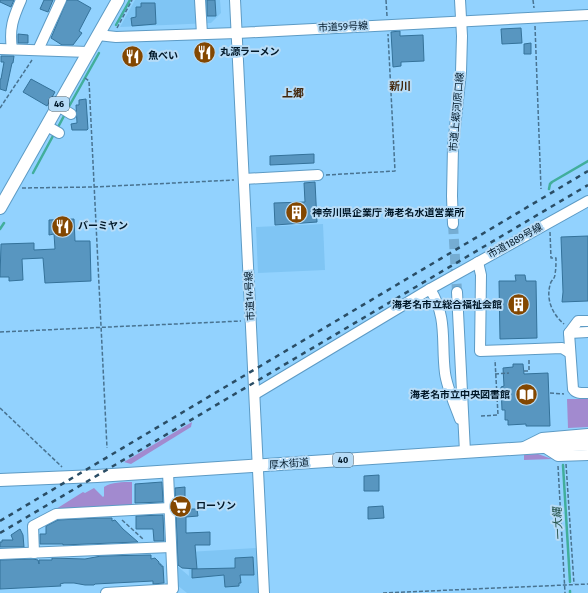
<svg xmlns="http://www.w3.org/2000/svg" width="588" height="593" font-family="'Fira Sans','Noto Sans JP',sans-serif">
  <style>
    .built { fill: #7fc5f4 }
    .green { fill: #a28acf }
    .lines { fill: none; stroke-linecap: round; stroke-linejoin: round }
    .stream { stroke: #41ae9b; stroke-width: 2.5 }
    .building { fill: #5896c0; stroke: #34729a }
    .minor-tunnel { stroke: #75add3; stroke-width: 10; stroke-dasharray: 10 5; stroke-linecap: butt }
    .minor-casing { stroke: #5d9bc5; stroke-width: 12 }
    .major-casing { stroke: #5d9bc5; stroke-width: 14 }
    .path { stroke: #487391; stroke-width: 1.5; stroke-dasharray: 4 2; stroke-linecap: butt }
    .minor { stroke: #fff; stroke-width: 10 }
    .major { stroke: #fff; stroke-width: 12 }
    .rail { stroke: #2a4d65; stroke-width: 2.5; stroke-dasharray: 5 5; stroke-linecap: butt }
    .labels { text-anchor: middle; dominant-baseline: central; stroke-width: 4; stroke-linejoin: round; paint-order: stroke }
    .shield { fill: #b7dcf7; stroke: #375265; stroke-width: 1 }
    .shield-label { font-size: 9px; font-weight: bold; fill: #001727 }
    .street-label { font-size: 10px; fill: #001727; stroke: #b7dcf7 }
    .poi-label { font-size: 10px; font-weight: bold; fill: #001727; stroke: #b7dcf7; text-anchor: start }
    .neighbourhood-label { font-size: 11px; font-weight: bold; fill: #422509; stroke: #b7dcf7 }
    .water-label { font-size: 11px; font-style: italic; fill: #245249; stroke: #b7dcf7 }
  </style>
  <rect width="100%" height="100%" fill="#92d2fe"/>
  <g class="built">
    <polygon points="135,0 220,0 221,13 211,23 120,27"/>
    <polygon points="323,224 325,270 258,273 256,227"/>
    <polygon points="257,548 259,593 187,593 177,585 176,565 189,576 188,552"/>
  </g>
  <g class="green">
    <polygon points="567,399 588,399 588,427 568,428"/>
    <polygon points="192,422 191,427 131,464 124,462"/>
    <polygon points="538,454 552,459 524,460 524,455"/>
    <path d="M132 482V506L56 509 83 492 85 493 94 488 103 497 104 496V487C112 482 122 482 132 482Z"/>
  </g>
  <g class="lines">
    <g class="stream">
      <polyline points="116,25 130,0"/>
      <polyline points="67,110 99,53"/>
      <polyline points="57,129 65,114"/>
      <polyline points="33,173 54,134"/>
      <polyline points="549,189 550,184 552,182 588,161"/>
      <polyline points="0,229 4,223"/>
      <polyline points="563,465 570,582"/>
      <polyline points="570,591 570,593"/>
    </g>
  </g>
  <g class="building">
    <polygon points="0,0 14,0 11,7 0,2"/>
    <polygon points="44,0 53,0 48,12 40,9"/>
    <polygon points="67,0 77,0 91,8 79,31 82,33 73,45 62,45 51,38"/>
    <polygon points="207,0 215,0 216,16 207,16"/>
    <polygon points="141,3 155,3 156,24 132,26 131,18 136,17 136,7 141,7"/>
    <polygon points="521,28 522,43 502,44 501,29"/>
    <polygon points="400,31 400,36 423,35 424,61 401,62 401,66 393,67 391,32"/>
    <polygon points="18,34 28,35 28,43 18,43"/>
    <polygon points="531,43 531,54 524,54 524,44"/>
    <polygon points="1,56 14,56 13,63 12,63 6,91 0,89 0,79 1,79 4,62 1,62"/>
    <polygon points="31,79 55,92 47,106 23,92"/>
    <polygon points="86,99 88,129 87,130 72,130 71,124 77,123 76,105 79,105 79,100"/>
    <polygon points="314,154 314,163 270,165 270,156"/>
    <polygon points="315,182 317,222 275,225 274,203 305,202 304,183"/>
    <polygon points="74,219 75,241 90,241 91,281 45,283 43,258 22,259 23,280 9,281 9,277 0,277 1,244 34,243 34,250 55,249 54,234 49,235 49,220"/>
    <polygon points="588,236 588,301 562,302 563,292 561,237"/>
    <polygon points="515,275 525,275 526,281 536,281 537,338 500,339 499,281 516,281"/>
    <polygon points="513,364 523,364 524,374 548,373 550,426 526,426 526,424 508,425 508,420 505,420 505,410 502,410 501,387 504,386 503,368 513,367"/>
    <polygon points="379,475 379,491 364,491 364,476"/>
    <polygon points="162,482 163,502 135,503 135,484"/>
    <polygon points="185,487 185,509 197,509 198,516 186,517 186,533 210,532 210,545 195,545 197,569 182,568 178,565 175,488"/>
    <polygon points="383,506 384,518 368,519 368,507"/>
    <polygon points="163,515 164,541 154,541 153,529 136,529 136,516"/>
    <polygon points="98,518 112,518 112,521 115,520 123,529 138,542 63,545 63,544 40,544 40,534 46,534 46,526 58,520"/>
    <polygon points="20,529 23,535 24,547 0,547 0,542 2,542 2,540 13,540 11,535"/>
    <polygon points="151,555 151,559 155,558 159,562 159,564 161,564 161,566 163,566 164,583 153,584 153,581 95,584 94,585 85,585 74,583 64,583 60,584 61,586 0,589 0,560 33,559 38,560 39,564 39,560 52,560 52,558 85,559 101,556"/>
    <polygon points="253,557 254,575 240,575 241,583 239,583 239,586 225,587 224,575 192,578 192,569 235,568 235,558"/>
  </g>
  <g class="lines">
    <polyline class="minor-tunnel" points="453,224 457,292"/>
    <defs>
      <g id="minor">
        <polyline points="200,0 202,34"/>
        <polyline points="235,0 264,593"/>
        <polyline points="98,35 116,37 237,33 588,15"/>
        <polyline points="0,49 88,52"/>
        <path d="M12 49C9 29 13 18 21 0"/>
        <polyline points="38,50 61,0"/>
        <polyline points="58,106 71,114"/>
        <polyline points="47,126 59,133"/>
        <polyline points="244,179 318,175"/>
        <polyline points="453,224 452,196 453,146 461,72 462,36 460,0"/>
        <polyline points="478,262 481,275 480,351 562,348 570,353"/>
        <path d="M430 289C448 318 441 342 445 373 447 388 455 405 460 419"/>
        <polyline points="457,292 465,452"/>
        <path d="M588 321H578L569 333 573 389C576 394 582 393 588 393"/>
        <polyline points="569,333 588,332"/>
        <polyline points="255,394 430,289 588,201"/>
        <polyline points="524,447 542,438 588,434"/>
        <polyline points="544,447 558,456 588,455"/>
        <polyline points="34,553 33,526 56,514 170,508"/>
        <polyline points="0,554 171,547"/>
        <polyline points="106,593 173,589 168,472"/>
      </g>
      <g id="major">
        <polyline points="0,208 118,0"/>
        <polyline points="0,480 97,476 588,444"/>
      </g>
    </defs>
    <use href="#minor" class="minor-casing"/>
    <use href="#major" class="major-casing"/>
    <g class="path">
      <polyline points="386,0 387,16"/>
      <polyline points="533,0 534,8"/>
      <polyline points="535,26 541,189"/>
      <polyline points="117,28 132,0"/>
      <polyline points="85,78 89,81 107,448"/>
      <polyline points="0,108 32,60"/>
      <polyline points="326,175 395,171 388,34"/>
      <polyline points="22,188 94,187 234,180"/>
      <path d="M550 232 551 258H556C556 264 556 269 555 274 555 278 553 279 551 282 545 298 552 314 564 324"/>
      <polyline points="0,332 241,321"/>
      <polyline points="524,371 529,371 529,358"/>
      <polyline points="495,374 509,373"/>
      <polyline points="550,393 564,394"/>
      <polyline points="0,408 62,467"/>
      <polyline points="481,416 498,415 495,360"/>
      <polyline points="566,464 574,584"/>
      <polyline points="558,466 565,593"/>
      <polyline points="122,520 143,539"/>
      <polyline points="383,593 588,584"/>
    </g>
    <use href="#minor" class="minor"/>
    <use href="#major" class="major"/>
    <g class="rail">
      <polyline points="0,521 588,171"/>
      <polyline points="0,533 588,185"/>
    </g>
  </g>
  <defs>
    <symbol id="restaurant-disc" viewBox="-11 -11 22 22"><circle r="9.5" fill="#834701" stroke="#b7dcf7"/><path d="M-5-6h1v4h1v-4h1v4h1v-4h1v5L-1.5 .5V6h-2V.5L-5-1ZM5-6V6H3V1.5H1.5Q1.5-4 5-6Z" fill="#fff"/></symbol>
    <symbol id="building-disc" viewBox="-11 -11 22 22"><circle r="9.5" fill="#834701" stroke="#b7dcf7"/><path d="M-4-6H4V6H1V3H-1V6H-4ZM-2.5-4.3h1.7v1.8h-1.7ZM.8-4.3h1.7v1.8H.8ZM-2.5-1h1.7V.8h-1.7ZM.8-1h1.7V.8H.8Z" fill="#fff"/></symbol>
    <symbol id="library-disc" viewBox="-11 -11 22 22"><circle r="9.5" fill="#834701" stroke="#b7dcf7"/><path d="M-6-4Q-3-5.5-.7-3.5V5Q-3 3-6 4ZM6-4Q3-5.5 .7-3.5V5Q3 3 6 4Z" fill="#fff"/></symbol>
    <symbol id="supermarket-disc" viewBox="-11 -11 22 22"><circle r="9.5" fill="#834701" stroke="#b7dcf7"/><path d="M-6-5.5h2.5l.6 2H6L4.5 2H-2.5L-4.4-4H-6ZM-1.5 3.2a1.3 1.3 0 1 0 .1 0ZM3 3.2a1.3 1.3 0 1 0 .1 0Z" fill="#fff"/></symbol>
  </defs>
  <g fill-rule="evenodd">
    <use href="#restaurant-disc" x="192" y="40" width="25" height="25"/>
    <use href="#restaurant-disc" x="120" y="44" width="25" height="25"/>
    <use href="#building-disc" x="284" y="200" width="25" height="25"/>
    <use href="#restaurant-disc" x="50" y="214" width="25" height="25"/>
    <use href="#building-disc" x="506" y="292" width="25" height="25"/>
    <use href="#library-disc" x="514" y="382" width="25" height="25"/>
    <use href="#supermarket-disc" x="168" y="494" width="25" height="25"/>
  </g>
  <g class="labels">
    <g class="shield">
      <rect x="49" y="97" width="20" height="14" rx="3"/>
      <rect x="333" y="453" width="20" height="14" rx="3"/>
    </g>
    <g class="shield-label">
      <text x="59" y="104">46</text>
      <text x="343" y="460">40</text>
    </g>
    <g class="street-label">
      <text transform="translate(343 27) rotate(-3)">市道59号線</text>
      <text transform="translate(457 112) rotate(-85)">市道上郷河原口線</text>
      <text transform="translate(515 241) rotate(-29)">市道1889号線</text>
      <text transform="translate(250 296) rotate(-93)">市道14号線</text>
      <text transform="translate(289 464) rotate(-4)">厚木街道</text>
    </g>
    <g class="poi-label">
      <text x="220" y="52">丸源ラーメン</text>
      <text x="148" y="56">魚べい</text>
      <text x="312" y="213">神奈川県企業庁 海老名水道営業所</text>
      <text x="78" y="226">バーミヤン</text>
      <text x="502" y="305" text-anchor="end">海老名市立総合福祉会館</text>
      <text x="510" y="395" text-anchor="end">海老名市立中央図書館</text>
      <text x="196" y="506">ローソン</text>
    </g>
    <g class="neighbourhood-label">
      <text x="400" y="86">新川</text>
      <text x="293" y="93">上郷</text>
    </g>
    <g class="water-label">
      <text transform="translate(558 524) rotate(-93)">一大縄</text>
    </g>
  </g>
</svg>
